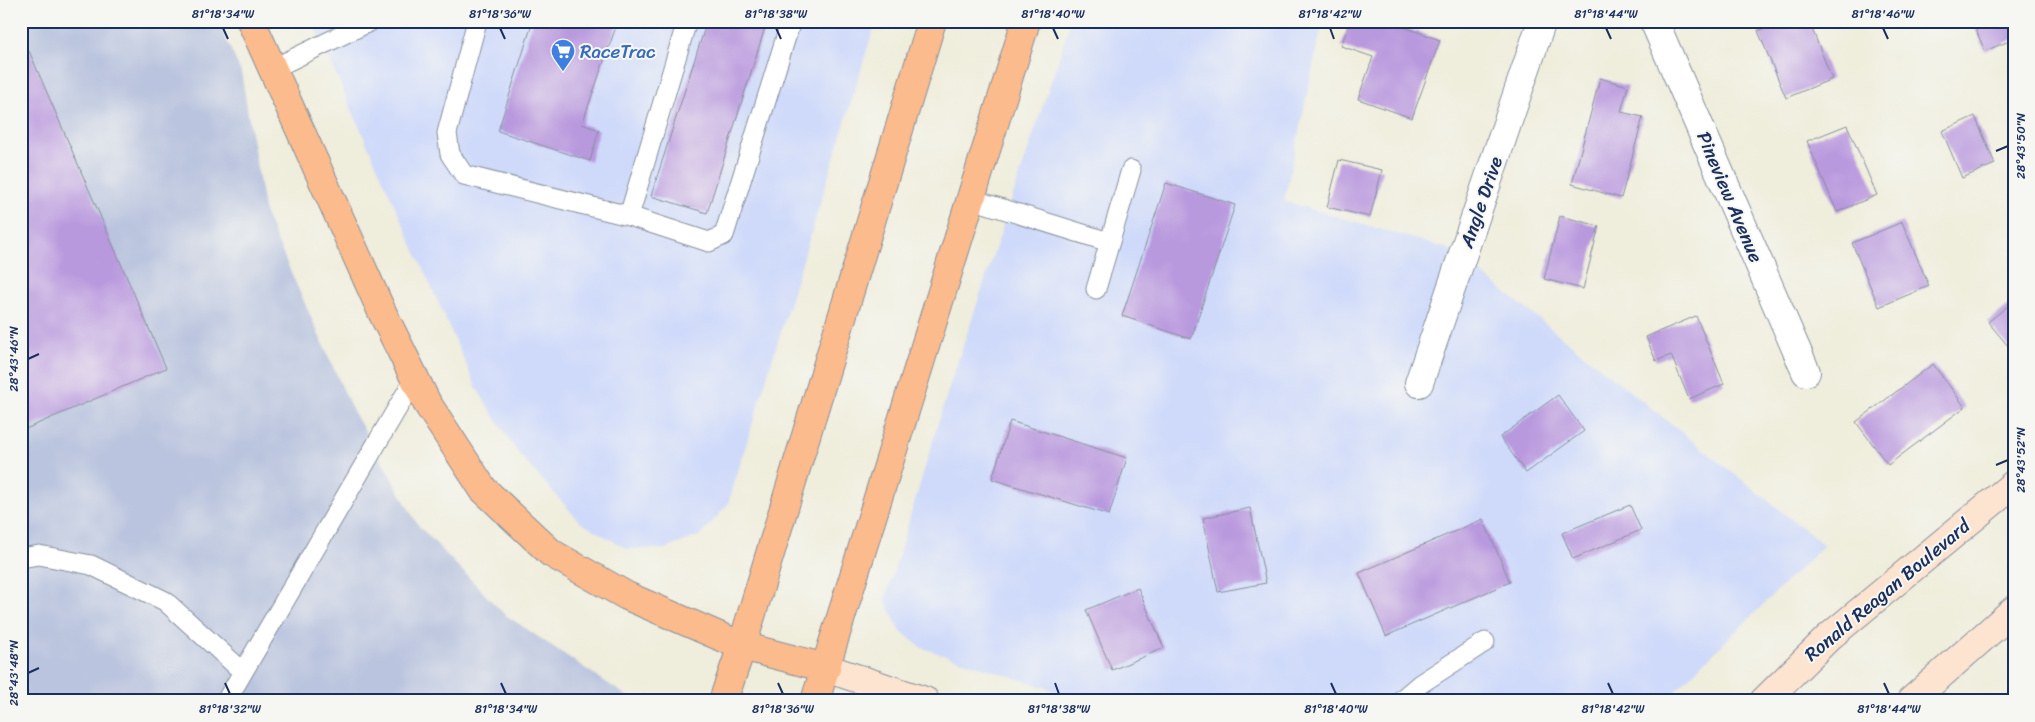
<svg xmlns="http://www.w3.org/2000/svg" width="2035" height="722" font-family="Sriracha,sans-serif">
  <style>
    .built { fill: #cfdafa }
    .industrial { fill: #bac4de }
    .building { fill: #b999de }
    .lines { fill: none; stroke-linecap: round; stroke-linejoin: round }
    .service-casing { stroke: #858e9c; stroke-width: 21 }
    .minor-casing { stroke: #858e9c; stroke-width: 30 }
    .secondary-casing { stroke: #858e9c; stroke-width: 30 }
    .primary-casing { stroke: #858e9c; stroke-width: 30 }
    .service { stroke: #fff; stroke-width: 19 }
    .minor { stroke: #fff; stroke-width: 28 }
    .secondary { stroke: #fde4d1; stroke-width: 28 }
    .primary { stroke: #fbbb8c; stroke-width: 28 }
    .ticks { fill: none; stroke: #1b2f5e; stroke-width: 2 }
    .labels { text-anchor: middle; dominant-baseline: central; stroke-width: 4; stroke-linejoin: round; paint-order: stroke }
    .shop-label { font-size: 19px; fill: #366cbe; stroke: #f6f6f2; text-anchor: start }
    .street-label { font-size: 19px; fill: #1b2f5e; stroke: #f6f6f2 }
    .neatline { fill: none; stroke: #1b2f5e; stroke-width: 2 }
    .ticks-label { font-size: 12px; text-anchor: middle; fill: #1b2f5e }
  </style>
  <rect width="100%" height="100%" fill="#f6f6f2"/>
  <filter id="ink" filterUnits="userSpaceOnUse"><feTurbulence type="fractalNoise" baseFrequency=".02" numOctaves="2"/><feDisplacementMap in="SourceGraphic" scale="10" xChannelSelector="R" yChannelSelector="G"/><feConvolveMatrix kernelMatrix="1 2 1 2 8 2 1 2 1" color-interpolation-filters="sRGB"/></filter>
  <filter id="wash" filterUnits="userSpaceOnUse"><feTurbulence type="fractalNoise" baseFrequency=".0096" numOctaves="4" result="noise"/><feDisplacementMap in="SourceGraphic" scale="20" xChannelSelector="R" yChannelSelector="G"/><feGaussianBlur stdDeviation="1.12" result="paint"/><feColorMatrix in="noise" values="0 0 0 0 0 0 0 0 0 0 0 0 0 0 0 0 0 1.4 0 .05"/><feComposite in="paint" operator="in"/></filter>
  <g filter="url(#wash)">
    <rect width="100%" height="100%" fill="#efeddb"/>
    <g class="built">
      <polygon points="312,21 876,21 728,504 701,535 665,549 627,549 580,522 517,452 477,389"/>
      <polygon points="1071,21 1323,21 1284,201 1452,250 1824,545 1677,689 1669,701 1087,701 922,648 900,631 885,600 947,394"/>
    </g>
    <polygon class="industrial" points="21,21 218,21 241,72 265,214 351,407 418,525 504,614 634,701 21,701"/>
    <g id="blocks">
      <g class="building">
        <polygon points="533,21 618,21 582,124 599,130 590,161 498,131"/>
        <polygon points="707,21 767,21 707,213 651,196"/>
        <polygon points="1350,21 1387,21 1440,40 1412,118 1358,99 1373,57 1341,46"/>
        <polygon points="1782,21 1809,21 1832,79 1786,98 1758,31"/>
        <polygon points="1972,21 2014,21 2014,39 1985,51"/>
        <polygon points="29,51 166,368 21,431 21,54"/>
        <polygon points="1600,78 1628,86 1621,112 1643,117 1621,198 1572,184"/>
        <polygon points="1975,116 1995,164 1962,178 1942,131"/>
        <polygon points="1847,125 1877,195 1837,212 1807,141"/>
        <polygon points="1339,160 1382,170 1370,217 1327,207"/>
        <polygon points="1166,183 1235,205 1191,339 1122,316"/>
        <polygon points="1560,216 1599,226 1583,289 1544,279"/>
        <polygon points="1902,222 1929,286 1879,307 1852,243"/>
        <polygon points="2014,301 2014,353 1988,322"/>
        <polygon points="1696,316 1724,384 1689,399 1671,355 1656,361 1646,337"/>
        <polygon points="1933,364 1965,407 1888,465 1856,422"/>
        <polygon points="1558,395 1584,431 1526,473 1500,437"/>
        <polygon points="1010,421 1127,458 1109,515 992,479"/>
        <polygon points="1630,505 1641,530 1573,559 1562,533"/>
        <polygon points="1250,508 1266,583 1218,592 1203,518"/>
        <polygon points="1483,519 1510,582 1386,636 1359,573"/>
        <polygon points="1138,588 1164,648 1112,670 1086,610"/>
      </g>
    </g>
  </g>
  <g filter="url(#ink)">
    <use href="#blocks" fill-opacity="0" stroke="#858e9c" stroke-width="1"/>
    <g class="lines">
      <defs>
        <g id="service">
          <polyline points="477,21 447,133 450,154 464,175 629,216 687,21"/>
          <polyline points="272,69 371,21"/>
          <polyline points="971,199 1109,242"/>
          <polyline points="629,216 709,242 724,235 791,21"/>
          <polyline points="1096,289 1131,170"/>
          <polyline points="21,558 39,555 91,565 165,601 242,671"/>
          <polyline points="226,701 415,378"/>
          <polyline points="1400,701 1420,684 1485,642"/>
        </g>
        <g id="minor">
          <polyline points="1654,21 1806,372"/>
          <polyline points="1419,383 1542,21"/>
        </g>
        <g id="secondary">
          <polyline points="826,668 925,701"/>
          <polyline points="1764,701 1829,637 2014,484"/>
          <polyline points="1911,701 2014,610"/>
        </g>
        <g id="primary">
          <polyline points="251,21 382,312 427,403 483,489 551,553 627,596 742,646 826,668"/>
          <polyline points="723,701 742,646 932,21"/>
          <polyline points="815,701 1026,21"/>
        </g>
      </defs>
      <use href="#service" class="service-casing"/>
      <use href="#minor" class="minor-casing"/>
      <use href="#secondary" class="secondary-casing"/>
      <use href="#primary" class="primary-casing"/>
      <use href="#service" class="service"/>
      <use href="#minor" class="minor"/>
      <use href="#secondary" class="secondary"/>
      <use href="#primary" class="primary"/>
    </g>
  </g>
  <path class="ticks" d="M223 28 228 39M500 28 505 39M776 28 781 39M1053 28 1058 39M1330 28 1334 39M1606 28 1611 39M1883 28 1888 39M1996 151 2008 146M28 359 39 354M1996 465 2008 460M28 673 39 668M225 683 230 694M501 683 506 694M778 683 783 694M1055 683 1059 694M1331 683 1336 694M1608 683 1613 694M1884 683 1889 694"/>
  <defs>
    <symbol id="supermarket-pin" viewBox="-11 -11 22 30"><path d="M0 17L-7.5 6A9.5 9.5 0 1 1 7.5 6Z" fill="#3f7fe0" stroke="#f6f6f2"/><path d="M-6-5.5h2.5l.6 2H6L4.5 2H-2.5L-4.4-4H-6ZM-1.5 3.2a1.3 1.3 0 1 0 .1 0ZM3 3.2a1.3 1.3 0 1 0 .1 0Z" fill="#fff"/></symbol>
  </defs>
  <g fill-rule="evenodd">
    <use href="#supermarket-pin" x="549" y="37" width="28" height="38"/>
  </g>
  <g class="labels">
    <g class="shop-label">
      <text x="580" y="51">RaceTrac</text>
    </g>
    <g class="street-label">
      <text transform="translate(1730 197) rotate(67)">Pineview Avenue</text>
      <text transform="translate(1481 202) rotate(-71)">Angle Drive</text>
      <text transform="translate(1887 590) rotate(-40)">Ronald Reagan Boulevard</text>
    </g>
  </g>
  <rect width="2035" height="722" fill="none" stroke="#f6f6f2" stroke-width="55"/>
  <rect x="28" y="28" width="1980" height="666" class="neatline"/>
  <g class="ticks-label">
    <text x="223" y="18">81°18'34"W</text>
    <text x="500" y="18">81°18'36"W</text>
    <text x="776" y="18">81°18'38"W</text>
    <text x="1053" y="18">81°18'40"W</text>
    <text x="1330" y="18">81°18'42"W</text>
    <text x="1606" y="18">81°18'44"W</text>
    <text x="1883" y="18">81°18'46"W</text>
    <text transform="translate(2021 146) rotate(-90)" y="4">28°43'50"N</text>
    <text transform="translate(14 359) rotate(-90)" y="4">28°43'46"N</text>
    <text transform="translate(2021 460) rotate(-90)" y="4">28°43'52"N</text>
    <text transform="translate(14 673) rotate(-90)" y="4">28°43'48"N</text>
    <text x="230" y="713">81°18'32"W</text>
    <text x="506" y="713">81°18'34"W</text>
    <text x="783" y="713">81°18'36"W</text>
    <text x="1059" y="713">81°18'38"W</text>
    <text x="1336" y="713">81°18'40"W</text>
    <text x="1613" y="713">81°18'42"W</text>
    <text x="1889" y="713">81°18'44"W</text>
  </g>
</svg>
